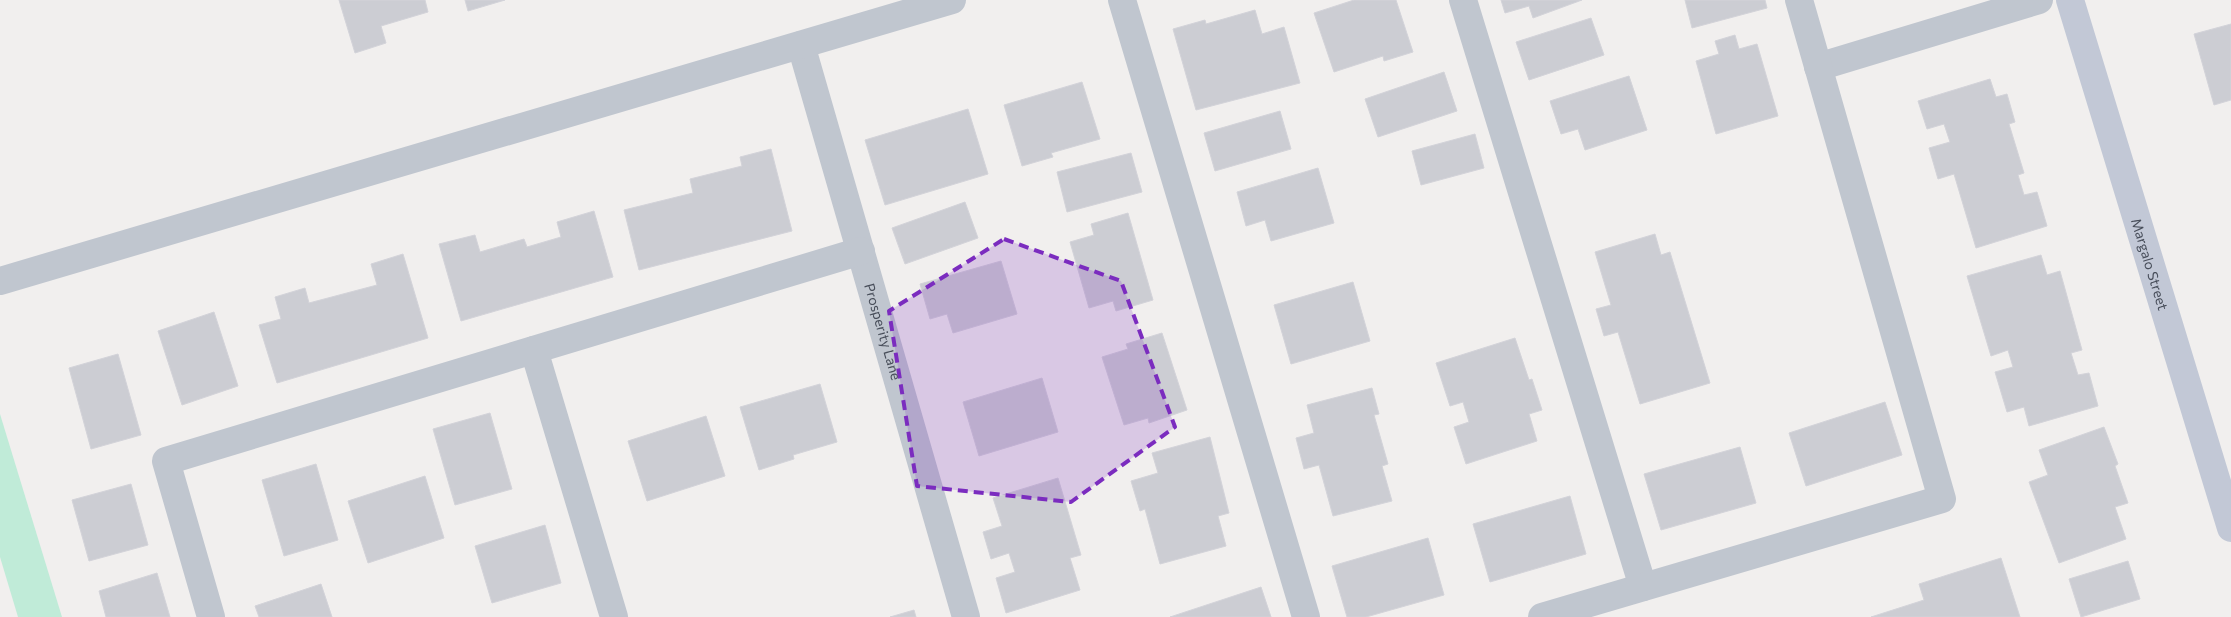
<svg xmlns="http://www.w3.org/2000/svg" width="2231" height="617" font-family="Commissioner,sans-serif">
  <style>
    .green { fill: #c0ebd8 }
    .building { fill: #cccdd3; stroke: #d3d3d9 }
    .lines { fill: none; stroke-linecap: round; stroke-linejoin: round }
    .street { stroke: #c0c6cf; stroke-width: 28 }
    .secondary { stroke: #c2c8d6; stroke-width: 28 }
    .marked { fill: #7b2cbf; fill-opacity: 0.2; stroke: #7b2cbf; stroke-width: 4; stroke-dasharray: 10 6; stroke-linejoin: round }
    .labels { text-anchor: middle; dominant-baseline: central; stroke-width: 4.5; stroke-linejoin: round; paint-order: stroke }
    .street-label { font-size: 14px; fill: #484e5a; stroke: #fff }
  </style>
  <rect width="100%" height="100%" fill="#f1efee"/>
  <polygon class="green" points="0,414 62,617 18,617 0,557"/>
  <g class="building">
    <polygon points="339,0 425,0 428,12 381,26 386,43 355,53"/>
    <polygon points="465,0 505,0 468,11"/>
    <polygon points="1354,0 1396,0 1413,52 1384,61 1383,56 1334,72 1314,13"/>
    <polygon points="1501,0 1582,0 1533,18 1529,6 1505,13"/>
    <polygon points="1685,0 1765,0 1767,8 1692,28"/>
    <polygon points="1255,10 1262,34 1284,27 1300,83 1196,110 1173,29 1205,20 1206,24"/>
    <polygon points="1591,18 1604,55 1529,80 1516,42"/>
    <polygon points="2231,24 2231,100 2214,105 2194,34"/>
    <polygon points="1735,35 1739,49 1757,44 1778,116 1716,134 1696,61 1719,54 1715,41"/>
    <polygon points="1444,72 1457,111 1378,137 1365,99"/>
    <polygon points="1629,76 1647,130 1585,150 1578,129 1561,134 1550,101"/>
    <polygon points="1990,79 1996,97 2007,94 2015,122 2009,124 2024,173 2018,175 2024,195 2037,192 2047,226 1976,248 1954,174 1938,179 1929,148 1950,142 1944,124 1927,129 1918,101"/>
    <polygon points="1082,82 1100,139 1051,153 1053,157 1022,166 1004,105"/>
    <polygon points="968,109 988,174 885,205 865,140"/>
    <polygon points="1280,111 1291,149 1215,171 1204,133"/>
    <polygon points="1475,134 1484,168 1421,185 1412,151"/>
    <polygon points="771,149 792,231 639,270 624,210 693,193 690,179 742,166 740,157"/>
    <polygon points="1131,153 1142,192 1067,212 1057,172"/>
    <polygon points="1318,168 1334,223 1271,241 1265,220 1246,226 1237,192"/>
    <polygon points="965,202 978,238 905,264 892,228"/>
    <polygon points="594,211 613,277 461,321 439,244 475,235 480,252 524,239 527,247 561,237 557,222"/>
    <polygon points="1128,213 1153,300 1116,311 1113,301 1089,308 1070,242 1094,235 1091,224"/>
    <polygon points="1655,234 1661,255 1670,252 1710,383 1640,404 1618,332 1604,336 1596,309 1611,305 1595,252"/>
    <polygon points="403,254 428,338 277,383 259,325 281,319 275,297 305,288 309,303 377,285 371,264"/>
    <polygon points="2041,255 2047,275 2060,271 2082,350 2071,353 2078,375 2089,373 2098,406 2029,426 2024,407 2007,412 1995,372 2013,367 2008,350 1991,356 1967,276"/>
    <polygon points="1001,261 1017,314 953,333 947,314 930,319 920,284"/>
    <polygon points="1353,282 1370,341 1291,364 1274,305"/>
    <polygon points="214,312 238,386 182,405 158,331"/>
    <polygon points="1162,333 1187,410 1149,423 1148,418 1124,425 1102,357 1128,349 1126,344"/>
    <polygon points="1515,338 1529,380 1532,379 1542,410 1529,414 1537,441 1466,464 1454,427 1469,422 1463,402 1450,406 1436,363"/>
    <polygon points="118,354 141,435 91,449 69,368"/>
    <polygon points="1042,378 1058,432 979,456 963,402"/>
    <polygon points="820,384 837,442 793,455 794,459 759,470 740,407"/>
    <polygon points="1372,388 1379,414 1374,415 1388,464 1382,466 1392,501 1333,516 1319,465 1304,469 1296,438 1314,433 1307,405"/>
    <polygon points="1885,402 1902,455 1806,486 1789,433"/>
    <polygon points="490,413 512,489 455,505 433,429"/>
    <polygon points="706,416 725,476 647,501 628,441"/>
    <polygon points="2104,427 2118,464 2115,466 2128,503 2115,507 2126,539 2059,563 2029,482 2048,475 2039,450"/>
    <polygon points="1210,437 1229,513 1218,516 1226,546 1160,564 1145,509 1140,511 1131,481 1158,473 1152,453"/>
    <polygon points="1740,447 1756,503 1661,530 1644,474"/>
    <polygon points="316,464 338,540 284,556 262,480"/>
    <polygon points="425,476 444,538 368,563 348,501"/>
    <polygon points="1058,478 1081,555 1070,558 1080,590 1006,613 996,578 1015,572 1009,553 991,559 983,532 1002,526 993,498"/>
    <polygon points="131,484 148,545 89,561 72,500"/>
    <polygon points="1570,496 1586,554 1490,582 1473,524"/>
    <polygon points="545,525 561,583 492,603 475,546"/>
    <polygon points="1428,538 1444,595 1366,617 1347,617 1332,566"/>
    <polygon points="2001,558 2020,617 1871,617 1924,600 1919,584"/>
    <polygon points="2128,561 2140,599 2081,617 2069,579"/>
    <polygon points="157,573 170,617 106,617 99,591"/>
    <polygon points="321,584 332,617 259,617 255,606"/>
    <polygon points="1261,587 1271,617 1170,617"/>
    <polygon points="914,610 916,617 890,617"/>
  </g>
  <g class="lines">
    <g class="street">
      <polyline points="1122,0 1306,617"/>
      <polyline points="1463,0 1643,587"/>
      <path id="s1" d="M801 45 966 617"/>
      <polyline points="1818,67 2039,0"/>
      <polyline points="0,281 952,0"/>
      <polyline points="534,350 614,617"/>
      <polyline points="211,617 166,461 861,251"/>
      <polyline points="1542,617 1942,499 1799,0"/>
    </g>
    <path class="secondary" id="s2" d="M2070 0 2231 528"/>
  </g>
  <path class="marked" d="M1004 239 1121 281 1175 427 1071 502 917 486 889 311Z"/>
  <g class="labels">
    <g class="street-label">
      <text stroke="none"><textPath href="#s2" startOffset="276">Margalo Street</textPath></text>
      <text stroke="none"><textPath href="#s1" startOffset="298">Prosperity Lane</textPath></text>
    </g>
  </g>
</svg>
